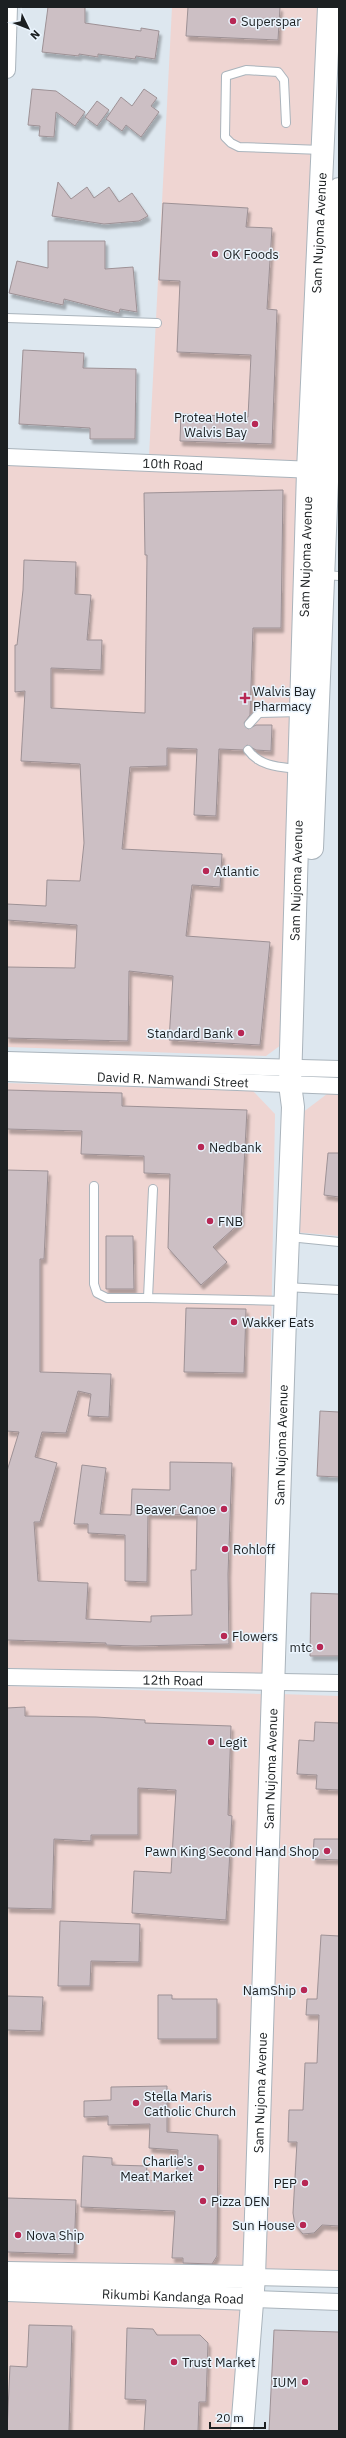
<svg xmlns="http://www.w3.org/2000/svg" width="346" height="2438" font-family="'IBM Plex Sans',sans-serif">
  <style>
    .commercial { fill: #efd5d2 }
    .building { fill: #ccbfc4; stroke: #9d9195; filter: url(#shadow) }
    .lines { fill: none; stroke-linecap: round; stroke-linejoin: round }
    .service-casing { stroke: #aab4bc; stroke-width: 10 }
    .minor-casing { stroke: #aab4bc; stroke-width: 18 }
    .secondary-casing { stroke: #aab4bc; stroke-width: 24 }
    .service { stroke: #fff; stroke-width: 8 }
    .minor { stroke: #fff; stroke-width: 16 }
    .secondary { stroke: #fff; stroke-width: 22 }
    .poi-dot { fill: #b72754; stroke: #eaf4fd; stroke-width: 1.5 }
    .labels { text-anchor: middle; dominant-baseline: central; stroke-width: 3; stroke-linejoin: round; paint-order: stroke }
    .poi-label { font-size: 13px; fill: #1c2022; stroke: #eaf4fd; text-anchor: start }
    .street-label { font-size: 13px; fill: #1c2022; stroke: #eaf4fd }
  </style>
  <defs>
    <filter id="shadow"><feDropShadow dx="2.5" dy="4.5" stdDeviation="1" flood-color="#0004"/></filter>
  </defs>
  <rect width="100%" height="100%" fill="#dde7ef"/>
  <g class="commercial">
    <polygon points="172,7 321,7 281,1045 266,1056 7,1047 7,452 149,456"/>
    <polygon points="7,1083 253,1091 275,1114 265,1675 7,1668"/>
    <polygon points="327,1094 339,1094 339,1236 294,1232 302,1113"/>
    <polygon points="7,1686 262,1694 244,2272 7,2267"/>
    <polygon points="280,1694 339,1696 339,2273 262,2270"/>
    <polygon points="7,2298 244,2309 234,2431 7,2431"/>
  </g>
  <g class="building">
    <polygon points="48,7 85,7 85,23 141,31 141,28 159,31 155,59 136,56 135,59 98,54 98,57 79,54 79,56 42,52"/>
    <polygon points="188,7 280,7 278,40 186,36"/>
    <polygon points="32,89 56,91 85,112 75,126 56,112 54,137 39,136 40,126 28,125"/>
    <polygon points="144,89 157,98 151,106 159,112 141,137 126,125 122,131 106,119 121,97 132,106"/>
    <polygon points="97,101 109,110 97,126 85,117"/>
    <polygon points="58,182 71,199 87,187 94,198 109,187 119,202 132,193 148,216 139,221 104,224 52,216"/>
    <polygon points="163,203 248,208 246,227 272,228 267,309 277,310 272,444 180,441 181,414 248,417 251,355 177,352 180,281 159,280"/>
    <polygon points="48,241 105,241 105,269 133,267 137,312 120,309 119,313 64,299 63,305 9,293 17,261 48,268"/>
    <polygon points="23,350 84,353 83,368 136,369 135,439 90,439 90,428 19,424"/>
    <polygon points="283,490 281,628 253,628 250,715 244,723 248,729 256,725 272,725 271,751 256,750 247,745 243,750 219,749 216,816 194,815 197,749 167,748 167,766 130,767 122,849 222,854 220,887 192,885 186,936 270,942 260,1045 169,1040 173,976 129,971 128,1041 7,1038 7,967 75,968 77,925 7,920 7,904 46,906 47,880 80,881 84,843 80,764 21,761 25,691 15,692 15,645 17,645 23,590 24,560 76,562 75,594 91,595 87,640 102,640 101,670 51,668 51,708 145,713 147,555 145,555 144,493"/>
    <polygon points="7,1090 122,1093 122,1106 247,1110 241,1222 213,1247 227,1262 201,1285 168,1248 170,1174 144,1173 144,1156 81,1154 82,1131 7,1129"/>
    <polygon points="328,1153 339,1153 339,1197 324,1195"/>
    <polygon points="7,1170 48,1171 44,1259 40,1259 40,1372 111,1374 109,1417 88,1416 91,1394 78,1391 66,1433 42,1432 35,1457 57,1463 40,1522 34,1522 38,1581 88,1583 86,1619 151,1622 151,1616 192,1615 191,1570 196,1570 197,1515 148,1514 147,1582 125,1581 125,1535 88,1533 88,1524 74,1524 82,1465 106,1468 100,1514 131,1515 132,1489 170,1490 170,1462 232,1463 228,1574 229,1644 135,1646 106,1645 106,1643 7,1640 7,1471 19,1432 7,1431"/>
    <polygon points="106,1236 133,1236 134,1289 106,1289"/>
    <polygon points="186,1308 246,1309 244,1373 184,1372"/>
    <polygon points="320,1411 339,1412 339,1477 317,1476"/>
    <polygon points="311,1593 339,1594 339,1656 310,1656"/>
    <polygon points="25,1707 25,1716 96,1717 145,1720 145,1723 231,1726 228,1815 232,1816 226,1920 132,1913 134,1871 171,1873 176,1790 138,1788 138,1835 91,1835 91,1841 54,1839 52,1909 7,1908 7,1708"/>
    <polygon points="315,1722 339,1723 339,1790 316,1789 317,1775 297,1774 299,1740 314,1741"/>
    <polygon points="314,1839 339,1839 339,1860 313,1859"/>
    <polygon points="60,1921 140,1924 139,1962 91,1961 90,1986 58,1986"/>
    <polygon points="321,1935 339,1936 339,2226 322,2225 314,2233 303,2234 295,2225 293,2213 297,2142 288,2142 289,2110 303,2110 305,2063 317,2063 319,2015 306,2015 307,1999 317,1999"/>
    <polygon points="158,1995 172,1995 172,1999 217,1999 217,2039 158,2039"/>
    <polygon points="7,1996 43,1997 41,2031 7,2030"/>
    <polygon points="167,2086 167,2132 218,2135 217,2256 212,2264 183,2263 183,2258 172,2258 175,2211 81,2207 83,2156 112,2158 112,2165 147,2166 146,2180 176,2182 178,2150 149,2148 150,2124 108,2125 108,2116 84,2117 84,2101 111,2100 111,2087"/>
    <polygon points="7,2198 76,2200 74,2254 7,2252"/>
    <polygon points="29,2325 72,2326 69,2431 7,2431 10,2366 27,2367"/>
    <polygon points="127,2328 153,2329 157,2335 200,2335 208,2343 206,2402 199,2402 198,2431 144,2431 146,2400 125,2399"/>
    <polygon points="274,2330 339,2332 339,2431 269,2431"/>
  </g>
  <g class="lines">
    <defs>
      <g id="service">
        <polyline points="286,123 284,80 278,72 246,70 226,76 225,137 231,143 239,147 322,150"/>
        <polyline points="7,318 157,323"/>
        <polyline points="324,575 339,576"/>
        <polyline points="249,724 259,713 301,712"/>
        <path d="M248 750C260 767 280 767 299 769"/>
        <polyline points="94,1186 94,1284 97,1293 107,1298 148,1298"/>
        <polyline points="153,1189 148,1298 285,1301"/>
        <polyline points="289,1237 339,1242"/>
        <polyline points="286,1287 339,1290"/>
      </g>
      <g id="minor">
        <polyline points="7,70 9,7"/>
        <path id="s1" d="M7 457 339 471"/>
        <polyline points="7,1060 339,1069"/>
        <path id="s2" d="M7 1073 339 1086"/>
        <path id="s3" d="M7 1677 339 1683"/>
        <polyline points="254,2277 339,2279"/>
        <polyline points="252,2299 339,2302"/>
      </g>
      <g id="secondary">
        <polyline points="312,848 339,189"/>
        <polyline points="7,2273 254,2277"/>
        <path id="s4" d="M7 2290 252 2299"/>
        <path id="s5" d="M242 2431 254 2277 286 1287 293 1107 290 1084 308 471 329 7"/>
      </g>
    </defs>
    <use href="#service" class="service-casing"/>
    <use href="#minor" class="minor-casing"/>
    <use href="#secondary" class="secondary-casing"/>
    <use href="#service" class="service"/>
    <use href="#minor" class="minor"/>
    <use href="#secondary" class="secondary"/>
  </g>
  <g class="poi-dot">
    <circle cx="233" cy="21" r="4"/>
    <circle cx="215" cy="254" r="4"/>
    <circle cx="255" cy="424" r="4"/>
    <path d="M243 692h4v4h4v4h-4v4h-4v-4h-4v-4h4z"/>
    <circle cx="206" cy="871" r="4"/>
    <circle cx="241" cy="1033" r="4"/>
    <circle cx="201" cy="1147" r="4"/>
    <circle cx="210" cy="1221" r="4"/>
    <circle cx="234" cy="1322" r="4"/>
    <circle cx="224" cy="1509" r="4"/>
    <circle cx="225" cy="1549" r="4"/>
    <circle cx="224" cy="1636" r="4"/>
    <circle cx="320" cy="1647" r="4"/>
    <circle cx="211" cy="1742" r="4"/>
    <circle cx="327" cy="1851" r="4"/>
    <circle cx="304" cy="1990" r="4"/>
    <circle cx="136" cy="2103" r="4"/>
    <circle cx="201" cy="2168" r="4"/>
    <circle cx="305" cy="2183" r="4"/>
    <circle cx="203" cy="2201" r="4"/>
    <circle cx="303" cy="2225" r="4"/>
    <circle cx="18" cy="2235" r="4"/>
    <circle cx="174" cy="2362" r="4"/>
    <circle cx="305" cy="2382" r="4"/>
  </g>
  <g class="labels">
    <g class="poi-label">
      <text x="241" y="21">Superspar</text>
      <text x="223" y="254">OK Foods</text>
      <text x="247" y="417" text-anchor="end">Protea Hotel<tspan x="247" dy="15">Walvis Bay</tspan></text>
      <text x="253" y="691">Walvis Bay<tspan x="253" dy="15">Pharmacy</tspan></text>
      <text x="214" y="871">Atlantic</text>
      <text x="233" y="1033" text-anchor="end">Standard Bank</text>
      <text x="209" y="1147">Nedbank</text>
      <text x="218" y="1221">FNB</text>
      <text x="242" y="1322">Wakker Eats</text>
      <text x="216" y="1509" text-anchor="end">Beaver Canoe</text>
      <text x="233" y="1549">Rohloff</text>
      <text x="232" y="1636">Flowers</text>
      <text x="312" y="1647" text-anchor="end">mtc</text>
      <text x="219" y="1742">Legit</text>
      <text x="319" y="1851" text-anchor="end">Pawn King Second Hand Shop</text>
      <text x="296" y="1990" text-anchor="end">NamShip</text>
      <text x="144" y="2096">Stella Maris<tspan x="144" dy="15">Catholic Church</tspan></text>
      <text x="193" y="2161" text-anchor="end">Charlie's<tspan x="193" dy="15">Meat Market</tspan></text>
      <text x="297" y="2183" text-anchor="end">PEP</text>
      <text x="211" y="2201">Pizza DEN</text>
      <text x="295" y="2225" text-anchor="end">Sun House</text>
      <text x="26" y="2235">Nova Ship</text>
      <text x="182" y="2362">Trust Market</text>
      <text x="297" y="2382" text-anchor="end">IUM</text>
    </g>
    <g class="street-label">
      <text stroke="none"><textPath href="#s5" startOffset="2200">Sam Nujoma Avenue</textPath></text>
      <text stroke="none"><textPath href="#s1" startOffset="166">10th Road</textPath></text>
      <text stroke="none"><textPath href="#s5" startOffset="1876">Sam Nujoma Avenue</textPath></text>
      <text stroke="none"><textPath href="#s5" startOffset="1552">Sam Nujoma Avenue</textPath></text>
      <text stroke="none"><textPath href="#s2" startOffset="166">David R. Namwandi Street</textPath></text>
      <text stroke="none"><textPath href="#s5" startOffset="987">Sam Nujoma Avenue</textPath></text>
      <text stroke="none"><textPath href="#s3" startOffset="166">12th Road</textPath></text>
      <text stroke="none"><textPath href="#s5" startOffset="663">Sam Nujoma Avenue</textPath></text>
      <text stroke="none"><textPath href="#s5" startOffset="339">Sam Nujoma Avenue</textPath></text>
      <text stroke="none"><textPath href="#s4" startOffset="166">Rikumbi Kandanga Road</textPath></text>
    </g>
  </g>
  <rect width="346" height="2438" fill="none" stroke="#1c2022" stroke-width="16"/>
  <g transform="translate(28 28) rotate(133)" stroke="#eaf4fd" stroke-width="3" paint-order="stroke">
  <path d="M0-3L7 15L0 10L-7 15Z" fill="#1c2022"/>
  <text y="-6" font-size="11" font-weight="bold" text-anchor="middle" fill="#1c2022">N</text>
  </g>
  <path d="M210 2422v6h55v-6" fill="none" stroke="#1c2022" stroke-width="2"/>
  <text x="216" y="2422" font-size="12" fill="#1c2022" stroke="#eaf4fd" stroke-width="3" paint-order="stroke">20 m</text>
</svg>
